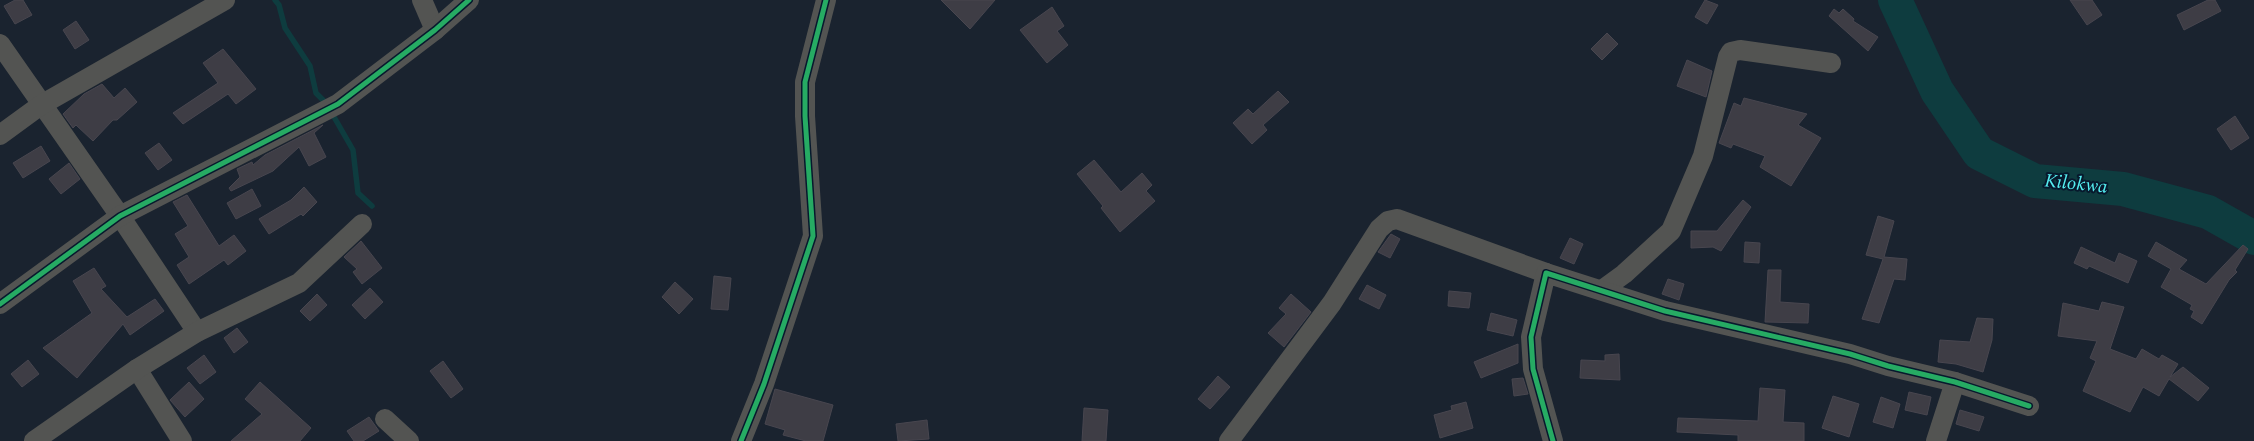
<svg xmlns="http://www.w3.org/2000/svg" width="2254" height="441" font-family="Spectral,serif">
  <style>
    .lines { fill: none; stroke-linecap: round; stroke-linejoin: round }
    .stream { stroke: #0e3c3f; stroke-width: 5.5 }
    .river { stroke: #0e3c3f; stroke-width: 34 }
    .building { fill: #3e3d45; stroke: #48464f }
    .minor { stroke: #535452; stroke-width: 20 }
    .cycleway-casing { stroke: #07192d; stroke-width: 8 }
    .cycleway { stroke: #26ab63; stroke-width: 5 }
    .labels { text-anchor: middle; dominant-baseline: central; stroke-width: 4; stroke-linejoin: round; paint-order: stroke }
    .water-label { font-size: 19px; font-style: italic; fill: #54edf0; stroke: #07192d }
  </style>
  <rect width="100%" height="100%" fill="#1a232f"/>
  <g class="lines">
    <polyline class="stream" points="275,0 279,5 285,28 310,66 316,93 326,103 353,150 358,193 372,206"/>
    <polyline class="river" points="1895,0 1937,91 1979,153 2035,181 2123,189 2208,212 2254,238"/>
  </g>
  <g class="building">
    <polygon points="15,0 23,0 32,15 15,24 4,6"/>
    <polygon points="941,0 995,0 970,29"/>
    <polygon points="1705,0 1718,5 1707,24 1695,17"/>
    <polygon points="2070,0 2092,0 2102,15 2087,25"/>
    <polygon points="2208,0 2215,0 2221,11 2184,30 2177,15"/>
    <polygon points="1052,7 1064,26 1057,31 1068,45 1047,63 1020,30"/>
    <polygon points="1834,9 1839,13 1843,9 1854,19 1853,21 1878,37 1868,51 1829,16"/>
    <polygon points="76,21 89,40 75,49 63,30"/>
    <polygon points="1607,33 1618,44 1602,60 1591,49"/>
    <polygon points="223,49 256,89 236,104 228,94 183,124 173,113 218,83 203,63"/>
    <polygon points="1687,60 1712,71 1706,97 1677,86"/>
    <polygon points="102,84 114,98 125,88 137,102 117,120 113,120 93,141 76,125 73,128 63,114 84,94"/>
    <polygon points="1278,91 1289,102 1263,125 1267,130 1252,144 1233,123 1248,109 1253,114"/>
    <polygon points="1744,98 1807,114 1798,125 1821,138 1791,186 1760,167 1765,156 1733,144 1731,148 1719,143 1734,103 1741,106"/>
    <polygon points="2235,116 2249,138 2231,150 2217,129"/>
    <polygon points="323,125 314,133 326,157 309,166 299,147 273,171 231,191 229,188 240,177 237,169 252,162 253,165 265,155"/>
    <polygon points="159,143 172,160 158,170 145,153"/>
    <polygon points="41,146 50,161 23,178 13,163"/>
    <polygon points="1094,160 1121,192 1142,173 1152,185 1146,191 1155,201 1120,232 1101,208 1103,206 1077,174"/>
    <polygon points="69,163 80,179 61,194 49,179"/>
    <polygon points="304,187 317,202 303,216 301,214 269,234 259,219 291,200"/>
    <polygon points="252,189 261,206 236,219 227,203"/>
    <polygon points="187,195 219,246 234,235 246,251 228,265 224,260 189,284 177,265 189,257 175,234 188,226 173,202"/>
    <polygon points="1743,200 1751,207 1721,251 1713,247 1691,248 1691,231 1717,231"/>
    <polygon points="1878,216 1894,221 1884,257 1907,259 1905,280 1894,279 1879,323 1862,319 1883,259 1866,255"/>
    <polygon points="1391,234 1400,239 1390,258 1378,252"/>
    <polygon points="1570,238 1583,244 1574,264 1560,258"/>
    <polygon points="361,241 382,268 362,284 353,272 357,269 344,257"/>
    <polygon points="1745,242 1760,243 1759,263 1744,262"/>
    <polygon points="2156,242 2187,260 2179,269 2206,284 2243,245 2248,249 2235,270 2237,272 2229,280 2202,324 2191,317 2194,311 2190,309 2192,305 2161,287 2171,269 2148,256"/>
    <polygon points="2081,247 2115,263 2119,253 2137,261 2128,283 2089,266 2087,269 2074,263"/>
    <polygon points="94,268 106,286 101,289 127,317 155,299 164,311 130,335 123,324 77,378 43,348 92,313 73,281"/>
    <polygon points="1768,270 1781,270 1780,302 1809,304 1808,323 1765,322"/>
    <polygon points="714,276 731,278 728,310 711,309"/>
    <polygon points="1668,279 1684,284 1679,300 1662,294"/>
    <polygon points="675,282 693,299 679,314 662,297"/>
    <polygon points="1367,285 1386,295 1379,309 1359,299"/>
    <polygon points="370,288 383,302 365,319 352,305"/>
    <polygon points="1449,291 1471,293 1469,308 1448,306"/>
    <polygon points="317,294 327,305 310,321 300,311"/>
    <polygon points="1291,294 1311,312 1284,347 1268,333 1286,314 1279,308"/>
    <polygon points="2102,302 2124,307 2110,349 2136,359 2142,349 2159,359 2162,355 2178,364 2170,377 2183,367 2209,388 2198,401 2169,379 2159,396 2143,387 2130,412 2083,391 2096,361 2090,358 2097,341 2058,336 2063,303 2099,311"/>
    <polygon points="1491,313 1517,320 1513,336 1487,330"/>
    <polygon points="1977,318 1993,319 1992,340 1983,372 1956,364 1938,362 1940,340 1970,342"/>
    <polygon points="237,328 248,342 234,353 224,338"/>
    <polygon points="1518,344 1518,363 1481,378 1474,362"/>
    <polygon points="1619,354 1620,380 1580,378 1581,360 1605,361 1605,355"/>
    <polygon points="204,355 216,372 200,384 187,368"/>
    <polygon points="28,360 39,374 22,387 11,374"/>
    <polygon points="443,361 463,389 451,398 430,371"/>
    <polygon points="1218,376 1230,387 1210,409 1198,399"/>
    <polygon points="1523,378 1528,394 1514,396 1512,379"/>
    <polygon points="189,382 204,399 185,417 170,400"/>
    <polygon points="260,382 311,428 300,441 231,441 262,414 245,399"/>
    <polygon points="1760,388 1785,390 1783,422 1804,423 1804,441 1738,441 1738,435 1677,432 1678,418 1758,421"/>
    <polygon points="775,389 833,405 823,441 806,441 783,435 785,430 765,424"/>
    <polygon points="1909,392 1931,397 1927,415 1905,410"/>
    <polygon points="1833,396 1859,404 1849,437 1822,428"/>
    <polygon points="1881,397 1900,404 1893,428 1873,422"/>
    <polygon points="1466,402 1473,428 1440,438 1434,415 1452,410 1451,406"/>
    <polygon points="1084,408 1108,410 1106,441 1082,441"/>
    <polygon points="1960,410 1984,417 1979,431 1956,424"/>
    <polygon points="369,417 379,431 363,441 354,441 347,431"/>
    <polygon points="927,420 929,439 898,441 896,424"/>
  </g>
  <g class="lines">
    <g class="minor">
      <polyline points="422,0 435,30"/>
      <polyline points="0,44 120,216 197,332"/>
      <polyline points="0,135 41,105 225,0"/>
      <polyline points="1602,290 1624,274 1671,231 1703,156 1728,57 1731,52 1740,50 1831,63"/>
      <polyline points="0,304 120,216 338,104 435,30 469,0"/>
      <polyline points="137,369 182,441"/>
      <polyline points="385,419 409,441"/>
      <polyline points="34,441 137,369 197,332 299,283 362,224"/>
      <polyline points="741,441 764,384 813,236 805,116 805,82 826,0"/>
      <polyline points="1229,441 1332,303 1379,229 1388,221 1397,219 1546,273"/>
      <polyline points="1553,441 1533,369 1531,337 1546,273 1665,311 1850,354 1888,366 1955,382 2029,406"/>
      <polyline points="1936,441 1955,382"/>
    </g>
    <defs>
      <g id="cycleway">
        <polyline points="0,304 120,216 338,104 435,30 469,0"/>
        <polyline points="741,441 764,384 813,236 805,116 805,82 826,0"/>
        <polyline points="1553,441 1533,369 1531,337 1546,273 1665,311 1850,354 1888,366 1955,382 2029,406"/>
      </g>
    </defs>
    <use href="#cycleway" class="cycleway-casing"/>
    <use href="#cycleway" class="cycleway"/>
  </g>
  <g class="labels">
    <g class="water-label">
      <text transform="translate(2076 184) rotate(6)">Kilokwa</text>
    </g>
  </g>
</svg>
